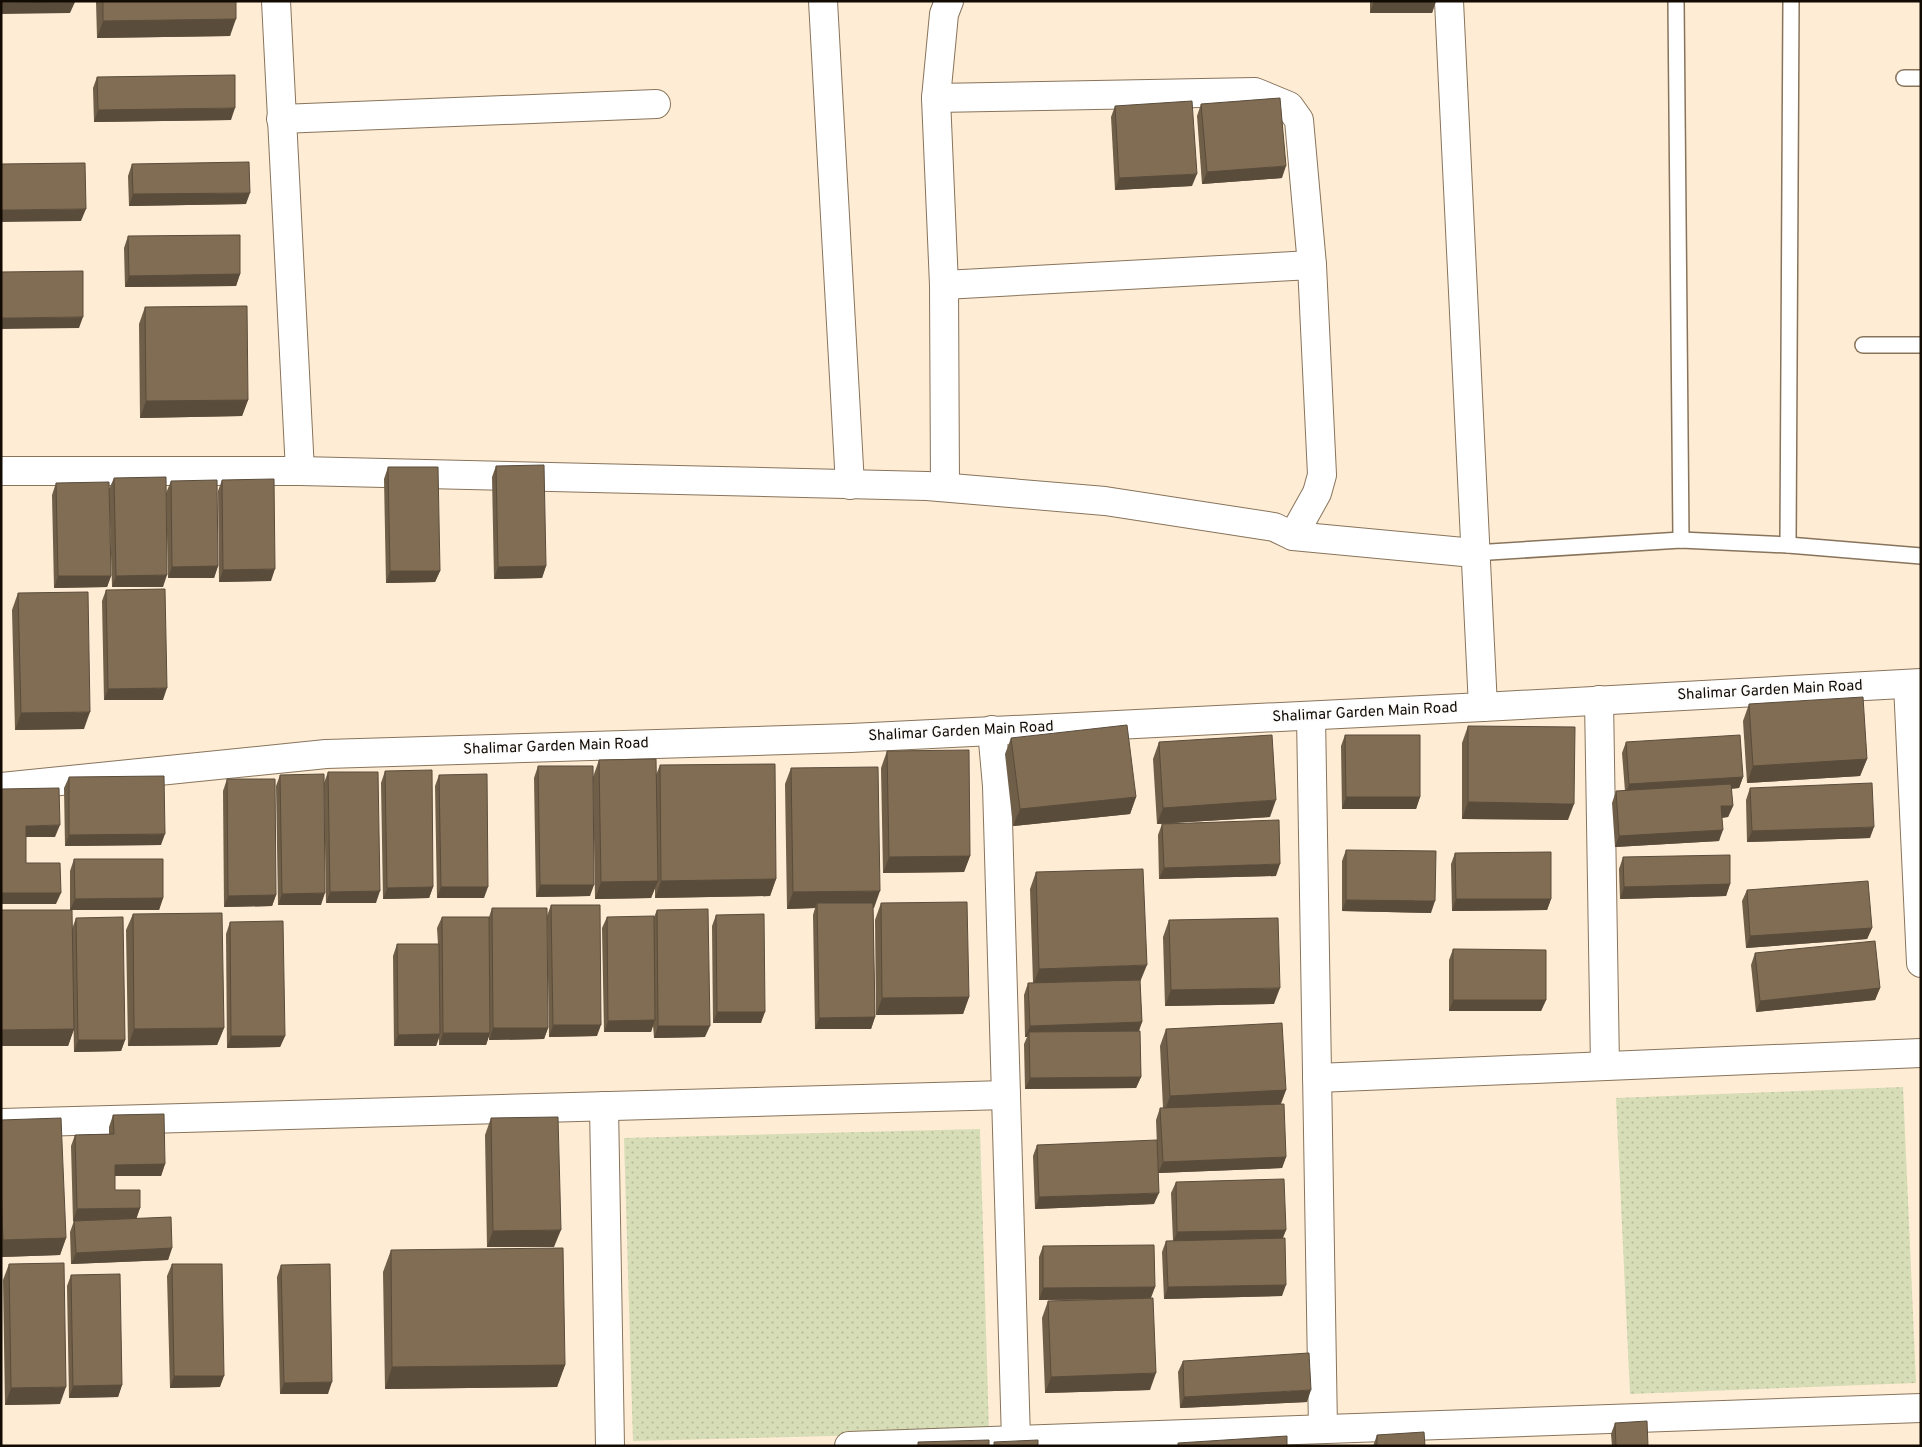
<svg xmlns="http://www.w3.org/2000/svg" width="1922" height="1447" font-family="Overpass,sans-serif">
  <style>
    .grass { fill: url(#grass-dots) }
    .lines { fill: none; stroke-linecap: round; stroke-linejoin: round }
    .lane-casing { stroke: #88745b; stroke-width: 18 }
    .street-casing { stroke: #88745b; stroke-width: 30 }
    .lane { stroke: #fff; stroke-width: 15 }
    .street { stroke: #fff; stroke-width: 28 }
    .wall { fill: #6f5e48 }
    .shaded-wall { fill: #5a4c3b }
    .building { fill: #816d54; stroke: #5a4c3b }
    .labels { text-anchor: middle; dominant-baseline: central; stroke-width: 4; stroke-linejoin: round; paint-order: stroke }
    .street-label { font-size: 15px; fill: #120b03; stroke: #fcfcfc }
  </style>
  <defs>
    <pattern id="grass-dots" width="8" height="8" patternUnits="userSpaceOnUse" patternTransform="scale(1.25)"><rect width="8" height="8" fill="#d7ddb6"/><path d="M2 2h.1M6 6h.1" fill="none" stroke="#b8bc9b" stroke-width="1.8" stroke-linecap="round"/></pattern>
  </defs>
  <rect width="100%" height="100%" fill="#feecd5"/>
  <g class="grass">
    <polygon points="1903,1087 1916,1383 1630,1394 1616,1098"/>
    <polygon points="980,1129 989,1432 633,1441 624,1138"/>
  </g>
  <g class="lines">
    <defs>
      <g id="lane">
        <polyline points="1676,1 1681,540"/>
        <polyline points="1904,78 1921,78"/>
        <polyline points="1863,345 1921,345"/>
        <polyline points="1788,545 1791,1"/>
        <polyline points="1474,553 1681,540 1788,545 1921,556"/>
      </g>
      <g id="street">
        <polyline points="276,1 300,471"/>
        <polyline points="823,1 850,485"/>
        <polyline points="1449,1 1483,707"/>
        <polyline points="936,98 1255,92 1289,106 1299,120 1312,265 1322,475 1317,493 1293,536"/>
        <polyline points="281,119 656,104"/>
        <polyline points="944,285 1312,265"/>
        <polyline points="1,471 300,471 927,486 1105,501 1274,527 1293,536 1474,553"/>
        <polyline points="945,487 944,285 936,98 944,14 949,1"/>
        <polyline points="1908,684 1921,963"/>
        <polyline points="1599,700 1605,1066"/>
        <polyline points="1311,716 1323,1429"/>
        <polyline points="992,730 997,786 1016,1440"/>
        <polyline points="1,787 326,754 851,738 1483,707 1921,683"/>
        <polyline points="1317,1078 1921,1053"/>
        <polyline points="604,1106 610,1446"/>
        <polyline points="1,1123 1006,1095"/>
        <polyline points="849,1446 1921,1408"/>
      </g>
    </defs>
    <use href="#lane" class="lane-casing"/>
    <use href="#street" class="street-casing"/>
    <use href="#lane" class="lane"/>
    <use href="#street" class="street"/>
  </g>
  <g class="wall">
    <polygon points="96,1 236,1 230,36 97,38"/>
    <polygon points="1370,1 1436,1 1432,13 1370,13"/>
    <polygon points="97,77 231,120 94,122 93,88"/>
    <polygon points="1201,104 1282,178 1202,184 1197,116"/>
    <polygon points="1115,106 1192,186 1115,190 1111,117"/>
    <polygon points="132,164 246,204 129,206 128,176"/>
    <polygon points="128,236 240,274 236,286 125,287 124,248"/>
    <polygon points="145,307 248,400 242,416 140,418 139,324"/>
    <polygon points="496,466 546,566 542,578 494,579 492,477"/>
    <polygon points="388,467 440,571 435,582 386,583 384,479"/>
    <polygon points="114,478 163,587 112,587 109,489"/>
    <polygon points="222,480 271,581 219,582 218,491"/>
    <polygon points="171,481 218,566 214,578 168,578 166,493"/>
    <polygon points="56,483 111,576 107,587 54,588 52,495"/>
    <polygon points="106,590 163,700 104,700 102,601"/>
    <polygon points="18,593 84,729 15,730 12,610"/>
    <polygon points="1749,704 1867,759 1860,776 1747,783 1743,721"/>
    <polygon points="1468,726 1568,820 1462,819 1462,743"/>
    <polygon points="1345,735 1420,797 1416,809 1342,809 1341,746"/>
    <polygon points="1011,738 1136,797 1130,814 1013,826 1005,754"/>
    <polygon points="1159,742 1270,817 1171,823 1276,876 1159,879 1158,835 1162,824 1157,824 1153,759"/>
    <polygon points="1626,742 1743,777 1739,788 1731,789 1733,806 1728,817 1722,818 1719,841 1615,847 1612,803 1616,791 1625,791 1622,753"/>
    <polygon points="887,751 970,856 964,872 883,873 881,768"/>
    <polygon points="599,760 656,775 660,765 776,879 770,896 655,898 655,888 651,898 595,899 593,777"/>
    <polygon points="538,766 590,896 536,897 534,778"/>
    <polygon points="791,768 874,908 873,908 875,1017 871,1029 815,1029 813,915 815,908 787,909 785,784"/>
    <polygon points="385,771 433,887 429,898 383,899 381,783"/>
    <polygon points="328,772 376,903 326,903 324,783"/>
    <polygon points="280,775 321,905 278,905 276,786"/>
    <polygon points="439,775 484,898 437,898 435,786"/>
    <polygon points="69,777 161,845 65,846 64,788"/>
    <polygon points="227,779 276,895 272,906 224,907 223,791"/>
    <polygon points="1750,788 1870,838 1747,842 1746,800"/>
    <polygon points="1346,850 1431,913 1342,911 1342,861"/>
    <polygon points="1455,853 1551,899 1547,910 1452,911 1451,864"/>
    <polygon points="1623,857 1730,884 1726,896 1620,899 1619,869"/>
    <polygon points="74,859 163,898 159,910 72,910 72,929 76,918 125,1040 121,1051 74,1052 73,996 74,1029 68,1046 1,1046 1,910 70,910 70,871"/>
    <polygon points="1036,872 1140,982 1142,1022 1138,1031 1141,1077 1136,1088 1025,1089 1024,1044 1027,1037 1025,1037 1024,995 1028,983 1033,983 1030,889"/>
    <polygon points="1747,890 1872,928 1867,939 1746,948 1742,901"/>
    <polygon points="881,903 969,997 963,1014 876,1015 875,920"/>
    <polygon points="551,905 597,1036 549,1037 547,916"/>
    <polygon points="492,908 548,1028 544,1039 489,1040 489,1036 486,1045 439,1045 439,1038 436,1046 394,1046 393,956 397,944 438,944 437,928 442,917 489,917"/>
    <polygon points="657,910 705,1037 654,1038 653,1025 651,1032 604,1032 602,928 607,917 654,917"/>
    <polygon points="133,914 224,1028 217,1045 128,1046 126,930"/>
    <polygon points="716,915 761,1023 713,1023 712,926"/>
    <polygon points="1169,920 1274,1004 1165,1006 1163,937"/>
    <polygon points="230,922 285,1036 280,1047 227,1048 226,934"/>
    <polygon points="1453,949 1546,1000 1541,1011 1449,1011 1449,960"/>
    <polygon points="1755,953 1880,988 1875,1000 1756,1012 1751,965"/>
    <polygon points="1166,1029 1286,1090 1281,1104 1286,1157 1282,1168 1158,1173 1156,1120 1160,1108 1163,1108 1160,1046"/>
    <polygon points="113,1115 165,1164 161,1176 115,1176 115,1190 140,1208 136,1218 172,1248 168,1260 71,1264 70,1232 74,1221 76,1221 73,1221 71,1146 75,1135 109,1134 109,1127"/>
    <polygon points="491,1118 554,1247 487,1247 485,1135"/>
    <polygon points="1,1120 66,1238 60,1255 1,1257"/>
    <polygon points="1037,1145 1154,1204 1035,1209 1033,1156"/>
    <polygon points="1176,1182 1286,1230 1283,1238 1282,1296 1164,1299 1162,1252 1166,1241 1173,1241 1171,1193"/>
    <polygon points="1043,1246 1155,1287 1151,1298 1150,1390 1045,1393 1042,1318 1048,1301 1118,1299 1039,1300 1039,1257"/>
    <polygon points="391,1250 565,1365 557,1387 385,1389 383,1272"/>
    <polygon points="9,1264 60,1404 5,1405 3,1280"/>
    <polygon points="172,1264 220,1387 170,1388 167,1276"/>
    <polygon points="281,1265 328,1394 280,1394 277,1277"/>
    <polygon points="71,1275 122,1385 118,1397 69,1398 67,1286"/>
    <polygon points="1183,1361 1307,1402 1180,1408 1178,1372"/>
    <polygon points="1615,1423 1648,1446 1612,1446 1611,1434"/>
    <polygon points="1377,1435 1425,1446 1373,1446"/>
  </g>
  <g class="shaded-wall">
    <polygon points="1374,1 1436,1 1432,13 1370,13"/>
    <polygon points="75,2 70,13 1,14 1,3"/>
    <polygon points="236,19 230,36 97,38 103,21"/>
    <polygon points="235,108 231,120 94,122 98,110"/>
    <polygon points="1286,166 1282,178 1202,184 1207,172"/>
    <polygon points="1197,174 1192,186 1115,190 1119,178"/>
    <polygon points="250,193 246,204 129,206 133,194"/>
    <polygon points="86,209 81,221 1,222 1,210"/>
    <polygon points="240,274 236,286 125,287 129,276"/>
    <polygon points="83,317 79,328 1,329 1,318"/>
    <polygon points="248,400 242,416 140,418 146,401"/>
    <polygon points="218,566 214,578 168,578 172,567"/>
    <polygon points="546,566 542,578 494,579 498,567"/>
    <polygon points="275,569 271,581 219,582 223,570"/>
    <polygon points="390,571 440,571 435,582 386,583"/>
    <polygon points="167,575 163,587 112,587 116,576"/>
    <polygon points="58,576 111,576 107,587 54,588"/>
    <polygon points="167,688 163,700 104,700 108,689"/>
    <polygon points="90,712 84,729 15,730 21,713"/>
    <polygon points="1867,759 1860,776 1747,783 1753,766"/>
    <polygon points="1743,777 1739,788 1625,795 1629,784"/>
    <polygon points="1136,797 1130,814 1013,826 1020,809"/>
    <polygon points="1346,797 1420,797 1416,809 1342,809"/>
    <polygon points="1276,800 1270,817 1157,824 1163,808"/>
    <polygon points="1468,802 1574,804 1568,820 1462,819"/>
    <polygon points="1721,806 1733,806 1728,817 1717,818"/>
    <polygon points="60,825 55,837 22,837 26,826"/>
    <polygon points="1874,827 1870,838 1747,842 1752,831"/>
    <polygon points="1723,830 1719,841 1615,847 1619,836"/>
    <polygon points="165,834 161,845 65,846 69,835"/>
    <polygon points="970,856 964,872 883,873 889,857"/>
    <polygon points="1280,864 1276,876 1159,879 1164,868"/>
    <polygon points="776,879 770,896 655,898 661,881"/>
    <polygon points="658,881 651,898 595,899 601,882"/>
    <polygon points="1730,884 1726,896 1620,899 1624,887"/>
    <polygon points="540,885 594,885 590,896 536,897"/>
    <polygon points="433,887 429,898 383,899 387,888"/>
    <polygon points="441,887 488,887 484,898 437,898"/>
    <polygon points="380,891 376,903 326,903 330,892"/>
    <polygon points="880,891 874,908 817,908 817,903 815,908 787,909 793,892"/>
    <polygon points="1,893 61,893 56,904 1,904"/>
    <polygon points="325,893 321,905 278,905 282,894"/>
    <polygon points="276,895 272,906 224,907 228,896"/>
    <polygon points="163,898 159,910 70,910 75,899"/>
    <polygon points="1456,899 1551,899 1547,910 1452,911"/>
    <polygon points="1346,900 1435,901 1431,913 1342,911"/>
    <polygon points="1872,928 1867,939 1746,948 1750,936"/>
    <polygon points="1147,965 1140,982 1033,985 1039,969"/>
    <polygon points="1280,988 1274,1004 1165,1006 1171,990"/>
    <polygon points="1880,988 1875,1000 1756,1012 1760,1001"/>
    <polygon points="969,997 963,1014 876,1015 882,998"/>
    <polygon points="1453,1000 1546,1000 1541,1011 1449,1011"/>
    <polygon points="717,1012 765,1012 761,1023 713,1023"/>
    <polygon points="875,1017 871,1029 815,1029 819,1018"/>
    <polygon points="655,1020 651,1032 604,1032 608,1021"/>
    <polygon points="1142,1022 1138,1034 1029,1032 1027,1037 1025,1037 1030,1026"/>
    <polygon points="553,1025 601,1025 597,1036 549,1037"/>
    <polygon points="658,1026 710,1026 705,1037 654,1038"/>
    <polygon points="224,1028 217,1045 128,1046 134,1029"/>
    <polygon points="493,1028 548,1028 544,1039 489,1040"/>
    <polygon points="74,1029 68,1046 1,1046 1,1030"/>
    <polygon points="443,1033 490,1033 486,1045 439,1045"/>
    <polygon points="440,1034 436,1046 394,1046 398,1035"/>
    <polygon points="231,1036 285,1036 280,1047 227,1048"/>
    <polygon points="78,1040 125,1040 121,1051 74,1052"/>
    <polygon points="1141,1077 1136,1088 1025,1089 1030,1078"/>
    <polygon points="1286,1090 1279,1107 1164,1113 1170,1096"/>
    <polygon points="1286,1157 1282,1168 1158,1173 1163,1162"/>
    <polygon points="165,1164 161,1176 111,1176 115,1165"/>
    <polygon points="1159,1193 1154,1204 1035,1209 1039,1197"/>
    <polygon points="140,1208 136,1220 73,1221 77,1209"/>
    <polygon points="561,1230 554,1247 487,1247 493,1231"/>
    <polygon points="1286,1230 1281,1241 1173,1243 1177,1232"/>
    <polygon points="66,1238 60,1255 1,1257 1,1246 3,1240"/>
    <polygon points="172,1248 168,1260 71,1264 76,1253"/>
    <polygon points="1286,1285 1282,1296 1164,1299 1168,1287"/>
    <polygon points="1155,1287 1150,1299 1039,1300 1043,1288"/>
    <polygon points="565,1365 557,1387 385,1389 392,1367"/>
    <polygon points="1156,1373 1150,1390 1045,1393 1051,1377"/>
    <polygon points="174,1376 224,1376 220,1387 170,1388"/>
    <polygon points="332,1382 328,1394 280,1394 284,1383"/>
    <polygon points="122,1385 118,1397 69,1398 73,1386"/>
    <polygon points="66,1387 60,1404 5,1405 11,1388"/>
    <polygon points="1311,1390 1307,1402 1180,1408 1184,1397"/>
  </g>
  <g class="building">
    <polygon points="1,1 75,1 75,2 1,3"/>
    <polygon points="103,1 236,1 236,19 103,21"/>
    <polygon points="235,75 235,108 98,110 97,77"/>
    <polygon points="1280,98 1286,166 1207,172 1201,104"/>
    <polygon points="1192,101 1197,174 1119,178 1115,106"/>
    <polygon points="249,162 250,193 133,194 132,164"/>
    <polygon points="85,163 86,209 1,210 1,164"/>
    <polygon points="240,235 240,274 129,276 128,236"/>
    <polygon points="83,271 83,317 1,318 1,272"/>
    <polygon points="247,306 248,400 146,401 145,307"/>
    <polygon points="544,465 546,566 498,567 496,466"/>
    <polygon points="388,467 438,467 440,571 390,571"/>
    <polygon points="166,477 167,575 116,576 114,478"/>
    <polygon points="274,479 275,569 223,570 222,480"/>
    <polygon points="217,480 218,566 172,567 171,481"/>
    <polygon points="109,482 111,576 58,576 56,483"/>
    <polygon points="165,589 167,688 108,689 106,590"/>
    <polygon points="88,592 90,712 21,713 18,593"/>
    <polygon points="1863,697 1867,759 1753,766 1749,704"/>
    <polygon points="1127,725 1136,797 1020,809 1011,738"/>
    <polygon points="1468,726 1575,727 1574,804 1468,802"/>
    <polygon points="1272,735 1276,800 1163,808 1159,742"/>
    <polygon points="1345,735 1420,735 1420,797 1346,797"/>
    <polygon points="1740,735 1743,777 1629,784 1626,742"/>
    <polygon points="969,750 970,856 889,857 887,751"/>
    <polygon points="656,759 658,881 601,882 599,760"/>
    <polygon points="775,764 776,879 661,881 660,765"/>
    <polygon points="538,766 593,766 594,885 540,885"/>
    <polygon points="878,767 880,891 793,892 791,768"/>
    <polygon points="432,770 433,887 387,888 385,771"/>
    <polygon points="328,772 378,772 380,891 330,892"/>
    <polygon points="324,774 325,893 282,894 280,775"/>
    <polygon points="487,774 488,887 441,887 439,775"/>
    <polygon points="164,776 165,834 69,835 69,777"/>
    <polygon points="227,779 275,779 276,895 228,896"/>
    <polygon points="1872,783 1874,827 1752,831 1750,788"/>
    <polygon points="1731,784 1733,806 1721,806 1723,830 1619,836 1616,791"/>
    <polygon points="59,788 60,825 26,826 26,863 60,863 61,893 1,893 1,789"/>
    <polygon points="1279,820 1280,864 1164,868 1162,824"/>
    <polygon points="1346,850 1436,851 1435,901 1346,900"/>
    <polygon points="1551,852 1551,899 1456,899 1455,853"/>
    <polygon points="1730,855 1730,884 1624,887 1623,857"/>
    <polygon points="74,859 163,859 163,898 75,899"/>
    <polygon points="1143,869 1147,965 1039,969 1036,872"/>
    <polygon points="1868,881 1872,928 1750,936 1747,890"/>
    <polygon points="967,902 969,997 882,998 881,903"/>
    <polygon points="817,903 873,903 875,1017 819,1018"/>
    <polygon points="551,905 600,905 601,1025 553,1025"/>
    <polygon points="492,908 547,908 548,1028 493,1028"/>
    <polygon points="708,909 710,1026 658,1026 657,910"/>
    <polygon points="1,910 72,910 74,1029 1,1030"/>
    <polygon points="222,913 224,1028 134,1029 133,914"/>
    <polygon points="764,914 765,1012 717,1012 716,915"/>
    <polygon points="654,916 655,1020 608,1021 607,917"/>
    <polygon points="123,917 125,1040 78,1040 76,918"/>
    <polygon points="442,917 489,917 490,1033 443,1033"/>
    <polygon points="1278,918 1280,988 1171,990 1169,920"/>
    <polygon points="283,921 285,1036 231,1036 230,922"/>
    <polygon points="1875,941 1880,988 1760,1001 1755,953"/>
    <polygon points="397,944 439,944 440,1034 398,1035"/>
    <polygon points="1453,949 1546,950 1546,1000 1453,1000"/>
    <polygon points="1140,980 1142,1022 1030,1026 1028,983"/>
    <polygon points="1282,1023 1286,1090 1170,1096 1166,1029"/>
    <polygon points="1140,1031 1141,1077 1030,1078 1029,1032"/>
    <polygon points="1284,1104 1286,1157 1163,1162 1160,1108"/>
    <polygon points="164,1114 165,1164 115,1165 115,1190 140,1190 140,1208 77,1209 75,1135 114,1134 113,1115"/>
    <polygon points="558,1117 561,1230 493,1231 491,1118"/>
    <polygon points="61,1118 66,1238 3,1240 1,1187 1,1120"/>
    <polygon points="1157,1140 1159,1193 1039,1197 1037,1145"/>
    <polygon points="1284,1179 1286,1230 1177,1232 1176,1182"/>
    <polygon points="171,1217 172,1248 76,1253 74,1221"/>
    <polygon points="1285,1238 1286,1285 1168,1287 1166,1241"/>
    <polygon points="1154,1245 1155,1287 1043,1288 1043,1246"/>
    <polygon points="563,1248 565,1365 392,1367 391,1250"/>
    <polygon points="64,1263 66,1387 11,1388 9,1264"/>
    <polygon points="172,1264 222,1264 224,1376 174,1376"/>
    <polygon points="330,1264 332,1382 284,1383 281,1265"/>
    <polygon points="120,1274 122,1385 73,1386 71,1275"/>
    <polygon points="1153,1298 1156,1373 1051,1377 1048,1301"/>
    <polygon points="1309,1353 1311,1390 1184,1397 1183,1361"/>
    <polygon points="1647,1421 1648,1446 1616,1446 1615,1423"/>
    <polygon points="1424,1432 1425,1446 1377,1446 1377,1435"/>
    <polygon points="1287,1436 1287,1446 1178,1446 1178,1443"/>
    <polygon points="989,1440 989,1446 918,1446 918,1442"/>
    <polygon points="1038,1440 1038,1446 994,1446 994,1442"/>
  </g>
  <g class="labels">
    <g class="street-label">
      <text transform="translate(1770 691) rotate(-3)">Shalimar Garden Main Road</text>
      <text transform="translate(1365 713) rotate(-3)">Shalimar Garden Main Road</text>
      <text transform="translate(961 732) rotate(-3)">Shalimar Garden Main Road</text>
      <text transform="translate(556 747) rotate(-2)">Shalimar Garden Main Road</text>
    </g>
  </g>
  <rect width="1922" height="1447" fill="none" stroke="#120b03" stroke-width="5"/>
</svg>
